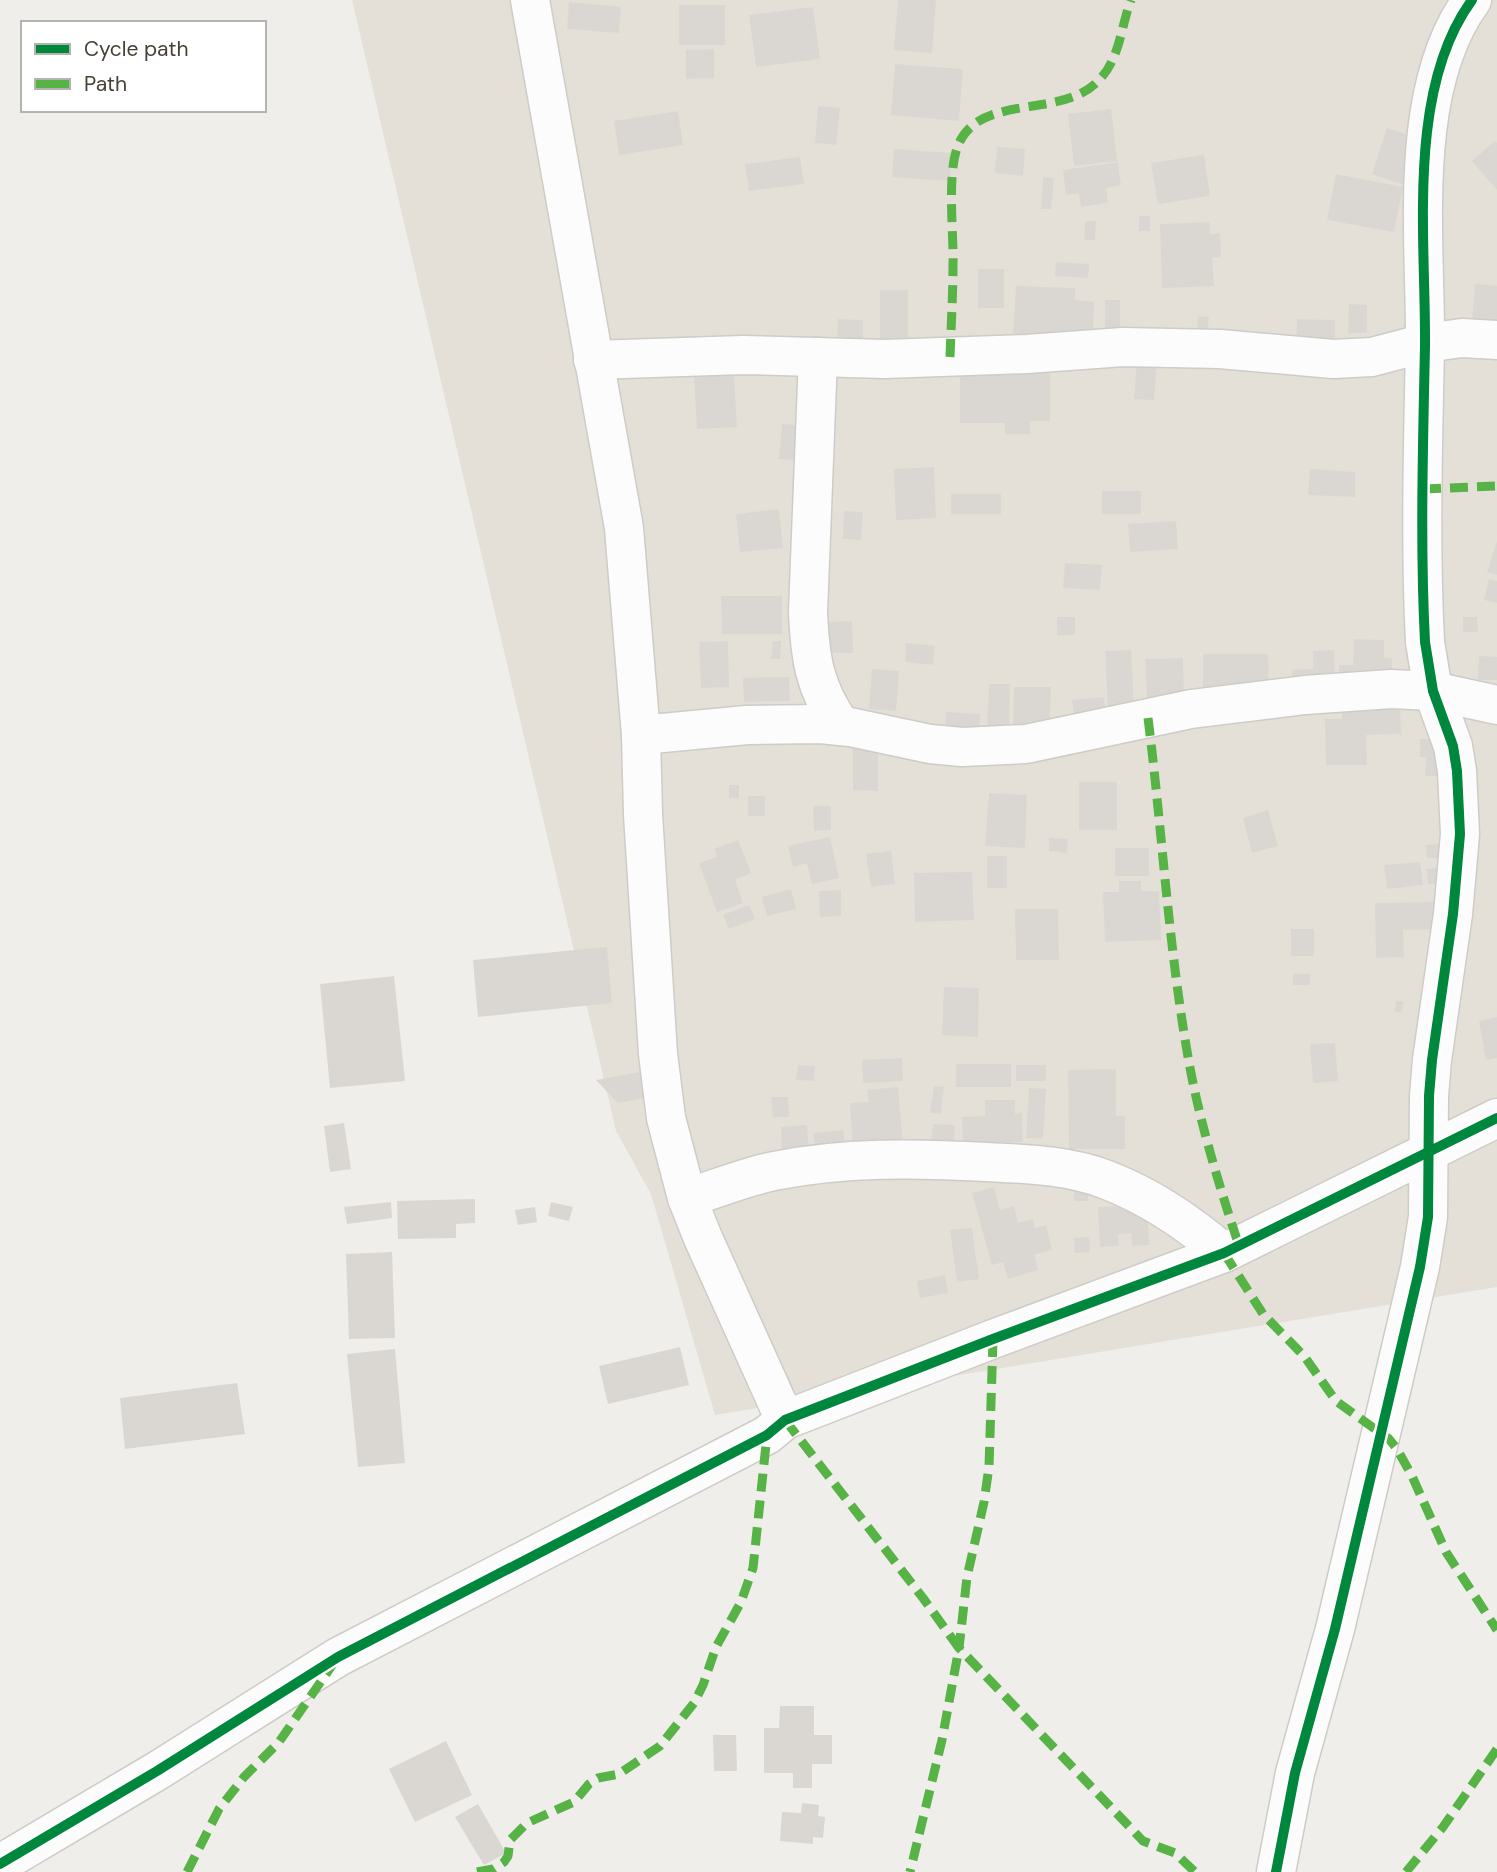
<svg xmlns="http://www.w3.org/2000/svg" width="1497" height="1872" font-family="'DM Sans',sans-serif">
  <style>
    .residential { fill: #e4e0d7 }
    .building { fill: #dad7d2 }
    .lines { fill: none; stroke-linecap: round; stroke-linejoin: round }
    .minor-casing { stroke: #ceccc7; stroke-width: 41 }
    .minor { stroke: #fdfcfc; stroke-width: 38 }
    .quiet { stroke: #57b346; stroke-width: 9; stroke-dasharray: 18 9; stroke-linecap: butt }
    .cycleway-casing { stroke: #fff; stroke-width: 15 }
    .cycleway { stroke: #00873e; stroke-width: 10 }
  </style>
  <rect width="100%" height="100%" fill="#f0eeea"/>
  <polygon class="residential" points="352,0 1497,0 1497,1287 715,1415 651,1194 616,1131"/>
  <g class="building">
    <polygon points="898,0 936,0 932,53 894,50"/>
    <polygon points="569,2 621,7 619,33 567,29"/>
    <rect x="679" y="5" width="46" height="40"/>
    <polygon points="813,7 820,59 756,67 749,15"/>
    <polygon points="714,49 714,78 686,79 686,50"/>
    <polygon points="895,64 963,69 959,121 891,115"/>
    <polygon points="818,106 840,108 836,145 815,143"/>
    <polygon points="1111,109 1117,161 1074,166 1068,114"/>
    <polygon points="678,111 683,145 619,155 614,121"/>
    <polygon points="1387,128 1425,140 1410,187 1372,174"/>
    <polygon points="1495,141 1497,143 1497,190 1472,161"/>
    <polygon points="997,147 1025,149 1023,176 995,173"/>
    <polygon points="894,149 952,153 950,181 892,177"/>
    <polygon points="1204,155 1210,196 1158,204 1151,163"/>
    <polygon points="800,157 804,184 749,191 745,164"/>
    <polygon points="1118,162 1121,185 1106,188 1108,203 1081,207 1079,193 1066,195 1063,170"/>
    <polygon points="1336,174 1403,187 1394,232 1327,220"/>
    <polygon points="1043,177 1054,178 1051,209 1041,209"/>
    <rect x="1139" y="216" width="11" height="15"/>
    <polygon points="1085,221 1096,221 1095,240 1084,240"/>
    <polygon points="1209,222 1210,234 1220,233 1221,257 1212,258 1214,286 1162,288 1160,224"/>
    <polygon points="1056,262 1089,264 1088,278 1055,276"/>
    <rect x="978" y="269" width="26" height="39"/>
    <polygon points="1475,284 1497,286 1497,346 1470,344"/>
    <polygon points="1016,286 1075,288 1075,300 1094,302 1093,335 1013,338"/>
    <rect x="880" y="290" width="28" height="53"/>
    <rect x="1105" y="300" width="15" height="33"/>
    <polygon points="1349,304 1367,305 1367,333 1348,333"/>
    <polygon points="1198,316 1209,317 1207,335 1197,335"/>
    <polygon points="838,319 863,320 863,343 837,343"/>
    <polygon points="1297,319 1335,320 1335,346 1296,345"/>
    <polygon points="1137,361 1157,363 1154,400 1134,399"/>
    <polygon points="992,366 1024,373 1050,373 1050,421 1030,421 1030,434 1005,434 1005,423 960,423 960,375 992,375"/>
    <polygon points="734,375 737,427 697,429 694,377"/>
    <polygon points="782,424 807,426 805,461 779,459"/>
    <polygon points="934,467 936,518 896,520 894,469"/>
    <polygon points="1310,469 1355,472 1355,497 1308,495"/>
    <rect x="1102" y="491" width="39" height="23"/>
    <rect x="951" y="494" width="50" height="20"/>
    <polygon points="779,509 783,548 740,552 736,514"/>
    <polygon points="844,511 863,512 861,540 843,539"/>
    <polygon points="1176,521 1178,549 1130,552 1128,524"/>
    <polygon points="1497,541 1497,575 1487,572"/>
    <polygon points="1065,563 1102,565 1100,590 1063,588"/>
    <polygon points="1489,579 1497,581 1497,603 1484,600"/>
    <polygon points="721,596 782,596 782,634 722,634"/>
    <rect x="1057" y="617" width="18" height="18"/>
    <polygon points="1463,617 1477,617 1478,632 1463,632"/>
    <polygon points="852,621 853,653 829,653 828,622"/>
    <polygon points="1354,639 1384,640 1384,657 1392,658 1391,684 1339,683 1339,665 1353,665"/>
    <polygon points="728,641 729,687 701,688 699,642"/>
    <polygon points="773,641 781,641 780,659 771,659"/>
    <polygon points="906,643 935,646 933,665 905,662"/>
    <polygon points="1131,650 1134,709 1108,711 1105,651"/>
    <polygon points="1334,650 1335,682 1293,684 1292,670 1313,669 1313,651"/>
    <polygon points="1203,654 1268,654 1269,694 1203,695"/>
    <polygon points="1479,656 1497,657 1497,680 1478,680"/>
    <polygon points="1183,658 1184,695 1147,697 1145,659"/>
    <polygon points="872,669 899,671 896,711 869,709"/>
    <polygon points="789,677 790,701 744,702 743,678"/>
    <polygon points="989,684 1010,684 1009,728 987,727"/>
    <polygon points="1014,687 1051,687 1049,730 1013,729"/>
    <polygon points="1104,697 1106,721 1075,724 1072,700"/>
    <polygon points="1400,708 1401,734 1366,735 1367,765 1326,765 1325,719 1342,719 1342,709"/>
    <polygon points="946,712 980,714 979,732 945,730"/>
    <polygon points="1420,739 1440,739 1445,776 1425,776 1426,757 1420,757"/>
    <polygon points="853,741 878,741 878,791 853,790"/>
    <rect x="1079" y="782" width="38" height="48"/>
    <rect x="729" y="785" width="10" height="13"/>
    <polygon points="989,793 1027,795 1025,848 985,846"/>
    <rect x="748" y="796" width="17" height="20"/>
    <polygon points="813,806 831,806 831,830 814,831"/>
    <polygon points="1268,810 1278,846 1252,853 1243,818"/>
    <polygon points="830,837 839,878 812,884 807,863 793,867 788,846"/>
    <polygon points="1049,838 1068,839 1067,853 1049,851"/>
    <polygon points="738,840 751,873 735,880 743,903 717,912 699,863 717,857 714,849"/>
    <polygon points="1450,843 1452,883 1428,884 1427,869 1439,868 1439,858 1427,858 1426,845"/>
    <rect x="1115" y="848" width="34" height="28"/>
    <polygon points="891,851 895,884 871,887 866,854"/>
    <rect x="987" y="856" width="20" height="32"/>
    <polygon points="1420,862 1423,885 1387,889 1384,865"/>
    <polygon points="972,872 974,920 915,922 914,873"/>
    <polygon points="1119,881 1141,881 1141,891 1159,891 1161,940 1105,942 1103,892 1119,892"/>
    <polygon points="791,889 796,909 767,916 762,897"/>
    <polygon points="841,890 841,916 820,917 819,891"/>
    <polygon points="1437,902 1437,929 1403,930 1404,957 1376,958 1375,903"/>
    <polygon points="749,905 755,919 729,929 723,915"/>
    <polygon points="1015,909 1058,909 1059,960 1016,960"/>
    <rect x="1291" y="929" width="23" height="27"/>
    <polygon points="607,947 612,1003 478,1017 473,960"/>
    <rect x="1293" y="974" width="17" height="11"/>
    <polygon points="394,976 405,1081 330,1088 320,984"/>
    <polygon points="944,987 979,988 978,1037 942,1035"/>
    <polygon points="1396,1001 1403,1001 1402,1012 1395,1012"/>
    <polygon points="1497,1017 1497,1058 1486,1060 1479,1021"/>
    <polygon points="1335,1043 1338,1081 1313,1083 1310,1044"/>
    <polygon points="902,1058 903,1081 863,1083 862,1060"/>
    <rect x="956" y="1064" width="55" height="23"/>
    <polygon points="798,1065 815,1066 814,1081 796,1080"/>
    <rect x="1016" y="1065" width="30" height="16"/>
    <polygon points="1116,1069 1116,1116 1125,1116 1125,1149 1069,1149 1068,1070"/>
    <polygon points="640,1072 645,1098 618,1103 596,1080"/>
    <polygon points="934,1086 944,1087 941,1114 930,1113"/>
    <polygon points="898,1087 903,1147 853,1150 850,1103 869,1102 867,1090"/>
    <polygon points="1029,1088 1046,1089 1043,1138 1026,1138"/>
    <polygon points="771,1097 788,1097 789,1117 773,1117"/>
    <polygon points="985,1100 1015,1100 1015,1114 1022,1113 1023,1142 963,1143 962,1117 985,1116"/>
    <polygon points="344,1123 351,1169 330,1172 324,1126"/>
    <polygon points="933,1124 955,1125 954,1141 931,1140"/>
    <polygon points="807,1125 809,1154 782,1156 781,1127"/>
    <polygon points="843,1130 846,1151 816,1154 813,1133"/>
    <polygon points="994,1187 1000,1210 1014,1206 1018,1223 1033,1219 1035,1228 1046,1225 1052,1250 1034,1255 1038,1270 1008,1279 1003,1262 992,1265 972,1193"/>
    <rect x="1074" y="1187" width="14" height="14"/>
    <polygon points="475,1199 475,1223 456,1224 456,1238 398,1239 397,1201"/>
    <polygon points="391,1202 392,1218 347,1224 344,1207"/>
    <polygon points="551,1202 573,1207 569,1221 548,1216"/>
    <polygon points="1147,1204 1149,1245 1132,1246 1131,1233 1118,1234 1119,1246 1100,1247 1098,1207"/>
    <polygon points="535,1207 537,1222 518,1225 515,1210"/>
    <polygon points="972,1228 979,1279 957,1282 950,1230"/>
    <polygon points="1089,1237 1090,1252 1075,1253 1074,1238"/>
    <polygon points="392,1252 395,1338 349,1339 346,1254"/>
    <polygon points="945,1275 948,1293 920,1298 917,1281"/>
    <polygon points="680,1347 689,1385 608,1404 599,1366"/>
    <polygon points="395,1349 405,1463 358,1467 347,1354"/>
    <polygon points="237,1383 245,1434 125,1449 120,1398"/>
    <polygon points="780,1706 814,1706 814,1735 832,1735 832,1764 812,1764 812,1788 793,1788 793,1773 764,1773 764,1728 779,1728"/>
    <polygon points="713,1735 736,1735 737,1771 714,1771"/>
    <polygon points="446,1741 472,1795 415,1822 389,1769"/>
    <polygon points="802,1803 819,1805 818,1816 825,1817 823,1838 813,1837 813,1844 780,1841 782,1812 801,1813"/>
    <polygon points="478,1804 506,1853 484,1865 455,1817"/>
  </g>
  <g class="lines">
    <defs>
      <g id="minor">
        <polyline points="530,0 624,528 641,735 643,814 658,1054 666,1118 687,1198 703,1238 785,1420"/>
        <path d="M818 357 808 612C810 658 814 687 841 726"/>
        <polyline points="593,360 743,355 885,359 1027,354 1123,347 1220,349 1333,359 1372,357 1425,343 1462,338 1497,340"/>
        <polyline points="641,735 747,725 821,724 850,727 930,744 962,747 1026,744 1191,709 1305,695 1391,689 1433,691 1497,705"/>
        <path d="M687 1198C716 1189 745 1177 774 1171 843 1157 916 1158 987 1162 1027 1164 1069 1165 1107 1180 1151 1197 1189 1223 1224 1253"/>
        <polyline points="0,1864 157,1771 338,1657 767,1435 785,1420 993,1339 1224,1253 1497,1118"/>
        <path d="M1276 1872 1295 1773 1335 1629 1420 1267 1428 1217 1429 1096 1432 1060 1453 914 1460 834 1457 771 1453 746 1433 691 1425 642C1420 544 1423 444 1425 346 1426 239 1406 90 1472 0"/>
      </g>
    </defs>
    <use href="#minor" class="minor-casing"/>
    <use href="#minor" class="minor"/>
    <g class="quiet">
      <path d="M950 357C951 326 953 296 953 265 954 233 946 171 959 143 983 92 1064 120 1100 79 1120 58 1121 26 1131 0"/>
      <polyline points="1423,489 1497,486"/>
      <path d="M1148 718C1162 829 1168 941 1187 1051 1198 1117 1218 1182 1239 1246"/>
      <polyline points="1224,1253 1263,1314 1304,1356 1336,1401 1389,1439 1397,1449 1412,1476 1446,1552 1497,1630"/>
      <polyline points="993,1339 989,1467 984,1502 967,1577 959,1648 1143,1841 1175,1853 1195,1872"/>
      <polyline points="785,1420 923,1598 959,1648 942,1740 910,1872"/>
      <polyline points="187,1872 219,1809 244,1777 279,1742 333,1664"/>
      <polyline points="477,1872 493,1869 504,1862 508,1856 510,1840 527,1823 574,1802 589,1784 598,1778 619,1774 660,1746 694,1703 703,1685 716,1647 741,1602 753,1568 767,1435"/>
      <polyline points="1406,1872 1443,1827 1497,1749"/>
    </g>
    <defs>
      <g id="cycleway">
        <polyline points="0,1864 157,1771 338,1657 767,1435 785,1420 993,1339 1224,1253 1497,1118"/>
        <path d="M1276 1872 1295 1773 1335 1629 1420 1267 1428 1217 1429 1096 1432 1060 1453 914 1460 834 1457 771 1453 746 1433 691 1425 642C1420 544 1423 444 1425 346 1426 239 1406 90 1472 0"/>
      </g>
    </defs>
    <use href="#cycleway" class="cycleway-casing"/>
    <use href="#cycleway" class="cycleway"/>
  </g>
  <rect x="21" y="21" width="245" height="91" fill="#ffffff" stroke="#b5b3af" stroke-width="2"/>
  <rect x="35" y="44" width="35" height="10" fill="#00873e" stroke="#b5b3af" stroke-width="2"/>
  <text x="84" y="56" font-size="21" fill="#464036">Cycle path</text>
  <rect x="35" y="79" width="35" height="10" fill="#57b346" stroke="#b5b3af" stroke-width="2"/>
  <text x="84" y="91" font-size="21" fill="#464036">Path</text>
</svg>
